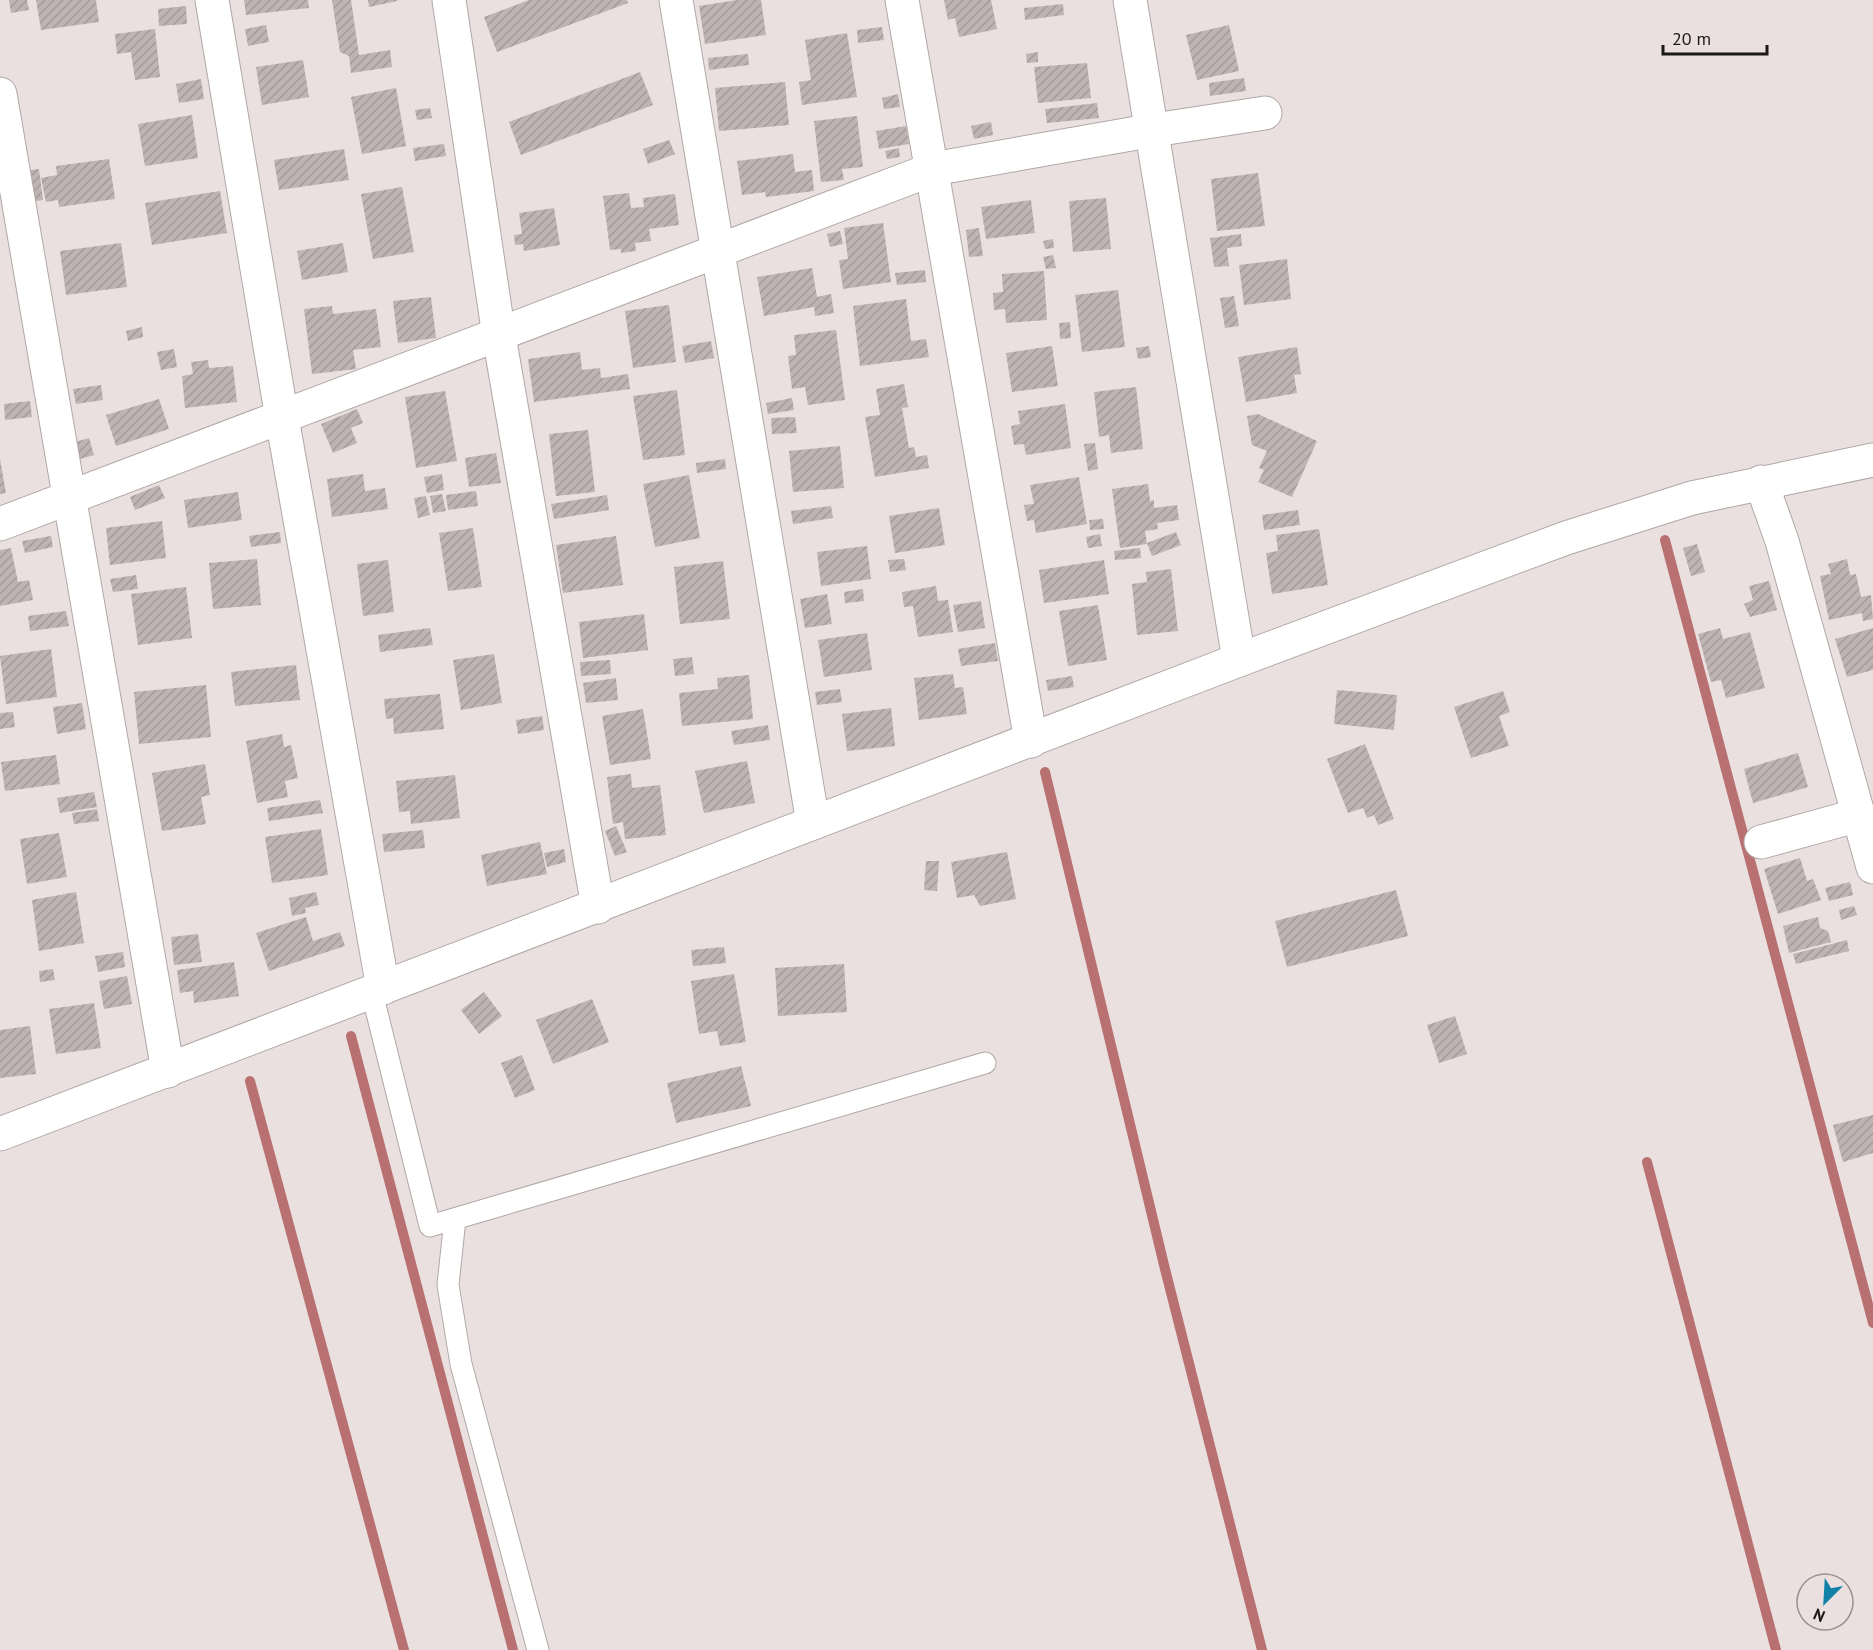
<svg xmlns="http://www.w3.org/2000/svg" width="1873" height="1650" font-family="'PT Sans',sans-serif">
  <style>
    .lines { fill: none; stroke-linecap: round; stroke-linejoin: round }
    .stream { stroke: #b87071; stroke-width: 10 }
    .building { fill: url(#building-hatch) }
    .lane-casing { stroke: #b1a7a7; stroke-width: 23 }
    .street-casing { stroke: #b1a7a7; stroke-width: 35 }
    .secondary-casing { stroke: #b1a7a7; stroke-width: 35 }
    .lane { stroke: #fff; stroke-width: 21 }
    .street { stroke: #fff; stroke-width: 33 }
    .secondary { stroke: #fff; stroke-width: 33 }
  </style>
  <defs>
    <pattern id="building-hatch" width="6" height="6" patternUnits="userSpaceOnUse" patternTransform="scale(1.5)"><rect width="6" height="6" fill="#beb4b3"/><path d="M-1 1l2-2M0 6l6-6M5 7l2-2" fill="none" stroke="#a39a99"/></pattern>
  </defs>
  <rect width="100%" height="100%" fill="#ebe0e0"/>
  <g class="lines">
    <g class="stream">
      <polyline points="1665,540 1873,1323"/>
      <polyline points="1045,772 1165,1269 1262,1650"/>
      <polyline points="351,1036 513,1650"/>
      <polyline points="250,1081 404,1650"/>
      <polyline points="1647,1162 1776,1650"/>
    </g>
  </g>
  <g class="building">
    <polygon points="9,0 27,0 29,10 11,13"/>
    <polygon points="36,0 96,0 99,22 41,30"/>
    <polygon points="244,0 308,0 309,8 246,15"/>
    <polygon points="332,0 351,0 359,55 390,50 392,67 351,73 349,56 340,52"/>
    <polygon points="368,0 397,0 397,1 369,7"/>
    <polygon points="529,0 627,0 628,3 497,52 484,17"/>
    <polygon points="737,0 761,0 766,35 705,44 699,6"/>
    <polygon points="944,0 991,0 997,29 959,37 955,18 948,20"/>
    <polygon points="1063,4 1064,15 1025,20 1024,8"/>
    <polygon points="186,6 187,24 159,26 158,9"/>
    <polygon points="266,25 269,42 248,46 245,29"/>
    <polygon points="1229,25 1239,71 1197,80 1186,35"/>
    <polygon points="882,27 884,40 858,43 857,30"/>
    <polygon points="155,29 160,77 135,80 131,52 117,54 115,34"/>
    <polygon points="847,33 857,97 802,105 799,82 811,80 805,40"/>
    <polygon points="1038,52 1038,62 1027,63 1026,54"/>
    <polygon points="748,54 749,65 709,70 708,58"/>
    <polygon points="303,60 309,97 262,105 256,67"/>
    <polygon points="1087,63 1091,98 1038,103 1034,67"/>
    <polygon points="640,72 653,105 521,155 509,122"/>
    <polygon points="1244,78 1246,91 1210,96 1209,83"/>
    <polygon points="201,79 204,99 179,103 176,84"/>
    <polygon points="785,82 789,125 719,131 715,88"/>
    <polygon points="396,88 406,146 362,154 351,97"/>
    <polygon points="898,94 900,107 884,109 882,98"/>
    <polygon points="1097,103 1099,118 1047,123 1045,109"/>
    <polygon points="430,108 432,118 417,120 415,110"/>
    <polygon points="192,115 198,158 145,166 138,124"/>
    <polygon points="857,116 863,167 842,169 844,180 821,182 814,121"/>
    <polygon points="991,122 993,135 974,139 971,126"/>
    <polygon points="906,126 909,144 879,149 876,131"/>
    <polygon points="669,140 675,154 648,164 643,149"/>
    <polygon points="444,144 446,156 415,161 413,148"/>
    <polygon points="899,148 900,157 887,159 885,151"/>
    <polygon points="344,149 349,180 279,190 274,160"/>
    <polygon points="793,154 795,172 812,170 814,191 766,197 765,192 742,195 737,161"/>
    <polygon points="109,159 115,199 59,207 58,200 46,202 41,178 57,175 56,166"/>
    <polygon points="39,169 43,200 30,202 25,171"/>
    <polygon points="1258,173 1265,226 1217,231 1211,179"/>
    <polygon points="402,187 414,252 373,259 361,194"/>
    <polygon points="220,191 227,233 152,245 145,203"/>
    <polygon points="629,193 631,208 644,207 643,198 675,194 679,225 649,229 651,241 635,243 636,251 621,253 621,249 610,250 603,196"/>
    <polygon points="1106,198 1111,249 1073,252 1069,201"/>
    <polygon points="1031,200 1035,233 986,239 981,207"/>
    <polygon points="554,208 560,245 524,251 523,244 515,245 514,235 522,234 519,213"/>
    <polygon points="883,223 891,282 843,289 839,260 848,259 844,228"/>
    <polygon points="979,228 983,256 969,257 966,230"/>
    <polygon points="840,231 843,244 830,247 827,234"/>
    <polygon points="1241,234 1242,246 1227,248 1229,266 1214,267 1210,238"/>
    <polygon points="1053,239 1054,248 1045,249 1043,241"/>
    <polygon points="121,243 127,287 66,295 60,251"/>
    <polygon points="343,243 348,272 302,280 297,251"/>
    <polygon points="1053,255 1056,268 1046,269 1043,257"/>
    <polygon points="1287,259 1291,299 1244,305 1239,265"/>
    <polygon points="812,268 817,297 831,294 834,313 815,316 814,307 764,316 757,277"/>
    <polygon points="925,270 926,282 897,285 895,273"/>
    <polygon points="1044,271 1047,320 1006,323 1005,309 994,310 993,293 1003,292 1002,274"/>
    <polygon points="1118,290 1125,347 1082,352 1075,295"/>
    <polygon points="1234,296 1239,326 1225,328 1220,298"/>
    <polygon points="431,297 436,338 398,343 393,301"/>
    <polygon points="906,299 911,341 926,339 929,357 860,366 853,306"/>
    <polygon points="669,305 676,362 633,368 625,311"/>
    <polygon points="332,306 333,314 376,309 381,347 353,350 356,369 312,374 304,309"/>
    <polygon points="1070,322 1071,338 1060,339 1059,323"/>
    <polygon points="142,327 143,337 128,341 126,331"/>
    <polygon points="836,330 845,400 808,405 805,387 792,389 788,356 796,355 794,335"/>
    <polygon points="711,341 714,358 685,363 682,346"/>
    <polygon points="1052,346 1058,386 1012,392 1006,353"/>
    <polygon points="1149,346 1151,357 1138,359 1136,348"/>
    <polygon points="1297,347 1301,374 1294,375 1297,393 1246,402 1238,357"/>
    <polygon points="174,349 177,367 161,370 157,352"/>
    <polygon points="580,352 582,370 600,368 601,378 628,374 630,389 534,402 528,359"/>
    <polygon points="208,360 209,368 233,366 237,402 185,408 182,376 193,374 191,362"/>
    <polygon points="904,384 908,407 902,408 909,448 914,447 916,457 927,455 929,468 875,477 865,417 880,415 876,389"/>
    <polygon points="101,385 103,400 76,404 73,389"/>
    <polygon points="1136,387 1143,449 1111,453 1109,435 1099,437 1094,392"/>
    <polygon points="677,390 685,455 643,460 633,396"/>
    <polygon points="445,391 457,461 416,468 405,397"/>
    <polygon points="792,398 794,410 768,414 766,403"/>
    <polygon points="159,399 169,429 116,446 106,415"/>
    <polygon points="30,401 32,417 5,420 4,404"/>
    <polygon points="1065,404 1071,448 1026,455 1024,444 1014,445 1011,426 1020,424 1018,411"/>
    <polygon points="357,409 363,423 351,428 357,443 333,453 321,424"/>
    <polygon points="1258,414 1317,441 1292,497 1258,482 1264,470 1259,468 1267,451 1252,445 1247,416"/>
    <polygon points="795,417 797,433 772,434 771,418"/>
    <polygon points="588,430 595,492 556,496 549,434"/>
    <polygon points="89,438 94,455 80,459 75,442"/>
    <polygon points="1095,443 1098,469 1088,471 1084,444"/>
    <polygon points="840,446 844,488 793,492 789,451"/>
    <polygon points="496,453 501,483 469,487 465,458"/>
    <polygon points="0,459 6,493 0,494"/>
    <polygon points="725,459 726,469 697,473 696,463"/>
    <polygon points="363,474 365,491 385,488 388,509 332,517 327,479"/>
    <polygon points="442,474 444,490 427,493 424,477"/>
    <polygon points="689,475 700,538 655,547 643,484"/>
    <polygon points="1079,477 1087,524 1036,533 1034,520 1027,521 1024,505 1034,504 1030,485"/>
    <polygon points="1148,484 1150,501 1154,500 1154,508 1177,505 1179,520 1157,523 1158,529 1145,531 1147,544 1120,548 1112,489"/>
    <polygon points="159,485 165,498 135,510 130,497"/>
    <polygon points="476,491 478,506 448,510 446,495"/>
    <polygon points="238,492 242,520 188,528 184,500"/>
    <polygon points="442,494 446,511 433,513 430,496"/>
    <polygon points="607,495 609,510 554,519 551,504"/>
    <polygon points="426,496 430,515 418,518 414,498"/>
    <polygon points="831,506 833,518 793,524 791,511"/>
    <polygon points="939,508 945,545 895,553 889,516"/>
    <polygon points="1298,510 1300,525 1264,530 1262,515"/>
    <polygon points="1103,519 1104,529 1090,530 1089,520"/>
    <polygon points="162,521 166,558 110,565 106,528"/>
    <polygon points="473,528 482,587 448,591 439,533"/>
    <polygon points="1319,529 1328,585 1272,594 1266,553 1278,551 1276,535"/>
    <polygon points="280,532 281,543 251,547 249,536"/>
    <polygon points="1176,532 1181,545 1152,556 1147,543"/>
    <polygon points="1100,534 1102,546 1088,548 1086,537"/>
    <polygon points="51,536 53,547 25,553 22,541"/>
    <polygon points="616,536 623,585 563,593 556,545"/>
    <polygon points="1697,544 1705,572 1691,576 1683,548"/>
    <polygon points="867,546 871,579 821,586 817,552"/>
    <polygon points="11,548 18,582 29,580 33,600 0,606 0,550"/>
    <polygon points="1140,548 1141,558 1115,560 1114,551"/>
    <polygon points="257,559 261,605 213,609 209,563"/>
    <polygon points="904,559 906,570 890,572 888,560"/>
    <polygon points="1847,559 1850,575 1856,574 1861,597 1871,595 1873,619 1863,621 1862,613 1829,620 1820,576 1831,574 1828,564"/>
    <polygon points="388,560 394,612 363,616 357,564"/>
    <polygon points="1104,560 1109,594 1044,603 1039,570"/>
    <polygon points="723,561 730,619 680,624 674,567"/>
    <polygon points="1171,569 1178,631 1137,635 1132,584 1147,582 1146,572"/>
    <polygon points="136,575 138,589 113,592 110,579"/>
    <polygon points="1769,581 1777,610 1750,617 1744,604 1753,600 1749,586"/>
    <polygon points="936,586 938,601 948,600 953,632 918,637 913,606 904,607 902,592"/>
    <polygon points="186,587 192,638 138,645 131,594"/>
    <polygon points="863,589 864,601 845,603 844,592"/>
    <polygon points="827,594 832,624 805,628 800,599"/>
    <polygon points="981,601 985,628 958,632 953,605"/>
    <polygon points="1098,605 1107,660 1068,666 1059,611"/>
    <polygon points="66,611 69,626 30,631 28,616"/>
    <polygon points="644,614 648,650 583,658 579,622"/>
    <polygon points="430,628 433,645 380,652 378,635"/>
    <polygon points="1720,628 1723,639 1750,632 1765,688 1726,698 1721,680 1711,682 1698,634"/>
    <polygon points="1873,628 1873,670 1847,677 1835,639"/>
    <polygon points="867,633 872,670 824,677 818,640"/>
    <polygon points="995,643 998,661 961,666 958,649"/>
    <polygon points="51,649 57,697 6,704 0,656"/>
    <polygon points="494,654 502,703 461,710 453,660"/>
    <polygon points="692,657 694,674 675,676 673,659"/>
    <polygon points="610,660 611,674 581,676 580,662"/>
    <polygon points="296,665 300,700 235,706 231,672"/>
    <polygon points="953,674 955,688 963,687 967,714 919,720 914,678"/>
    <polygon points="749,675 753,719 682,726 679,693 718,689 717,678"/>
    <polygon points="1072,676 1074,687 1048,691 1046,680"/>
    <polygon points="616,678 618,700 586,703 583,683"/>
    <polygon points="206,685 211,737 139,744 134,692"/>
    <polygon points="840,689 842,702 817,705 815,692"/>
    <polygon points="1337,690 1397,695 1394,730 1334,724"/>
    <polygon points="1503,691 1510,712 1499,716 1509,746 1471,758 1454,707"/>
    <polygon points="440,694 444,729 394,734 393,718 386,719 384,699"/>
    <polygon points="82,703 86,729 57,734 53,707"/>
    <polygon points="891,708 895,746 847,751 842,714"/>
    <polygon points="643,709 651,759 610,765 602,716"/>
    <polygon points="13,712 15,727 0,729 0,713"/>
    <polygon points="542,716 544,730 518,734 516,720"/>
    <polygon points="768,725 770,740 734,745 731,731"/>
    <polygon points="282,734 284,747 291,745 298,778 285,781 288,797 257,803 246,741"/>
    <polygon points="1365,744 1394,819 1378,825 1374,815 1367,818 1363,808 1348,813 1327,759"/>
    <polygon points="1798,753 1808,787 1753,803 1744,769"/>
    <polygon points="56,755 60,784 5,791 1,762"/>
    <polygon points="747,761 755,803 704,813 695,771"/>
    <polygon points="205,764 210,795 201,797 206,824 162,831 152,773"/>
    <polygon points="631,774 632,788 660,785 666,835 625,839 623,822 613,824 607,777"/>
    <polygon points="455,775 460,818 411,824 410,811 399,812 396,781"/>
    <polygon points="94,792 97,807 60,813 57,798"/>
    <polygon points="320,800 323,813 269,821 267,808"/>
    <polygon points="97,809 99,821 74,824 72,813"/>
    <polygon points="616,826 627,852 615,856 605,831"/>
    <polygon points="321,829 328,875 272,883 265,837"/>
    <polygon points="423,830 425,848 384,852 382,834"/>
    <polygon points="59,833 67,877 27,884 20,839"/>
    <polygon points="540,842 547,874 487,886 481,855"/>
    <polygon points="564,849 566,862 547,867 544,853"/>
    <polygon points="1007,852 1016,899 980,906 974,895 957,898 951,862"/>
    <polygon points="1800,858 1807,881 1813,879 1821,900 1778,914 1764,869"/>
    <polygon points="926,861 939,861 937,891 924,890"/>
    <polygon points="1850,882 1853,895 1829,901 1825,888"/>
    <polygon points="1396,890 1408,936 1287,967 1275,921"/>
    <polygon points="76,892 84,943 39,951 32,900"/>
    <polygon points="316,892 319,905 305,908 306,913 292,916 289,898"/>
    <polygon points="1854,906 1857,915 1841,920 1839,910"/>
    <polygon points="306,917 313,941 340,932 345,946 269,971 256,933"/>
    <polygon points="1818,917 1820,928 1828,931 1831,942 1789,953 1783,926"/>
    <polygon points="198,934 202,962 174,965 171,937"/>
    <polygon points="1847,940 1849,951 1796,964 1793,954"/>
    <polygon points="724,947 726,963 693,966 691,950"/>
    <polygon points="123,952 125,967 98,972 95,956"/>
    <polygon points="234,962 239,996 194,1003 193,991 180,993 177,970"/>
    <polygon points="844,964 847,1012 778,1016 775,968"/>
    <polygon points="53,969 55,980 40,982 39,971"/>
    <polygon points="734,974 746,1042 720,1046 717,1031 699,1034 691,981"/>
    <polygon points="127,976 132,1004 104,1009 99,981"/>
    <polygon points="484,992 502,1016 479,1034 461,1010"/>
    <polygon points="592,999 609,1042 553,1064 536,1020"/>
    <polygon points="94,1003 101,1048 56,1054 49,1009"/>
    <polygon points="1455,1016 1467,1054 1439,1063 1427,1025"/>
    <polygon points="30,1026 36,1074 0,1078 0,1030"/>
    <polygon points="522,1055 535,1090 515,1098 501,1063"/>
    <polygon points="741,1066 751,1106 676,1123 667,1083"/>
    <polygon points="1873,1115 1873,1153 1843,1162 1833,1125"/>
  </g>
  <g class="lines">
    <defs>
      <g id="lane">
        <polyline points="372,993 430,1226 985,1063"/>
        <polyline points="455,1219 448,1285 461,1364 538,1650"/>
      </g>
      <g id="street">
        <polyline points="212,0 282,418 383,988"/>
        <polyline points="449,0 499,336 598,907"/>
        <polyline points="676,0 813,823"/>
        <polyline points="902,0 1031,741"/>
        <polyline points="1130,0 1239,660"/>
        <polyline points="0,94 168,1071"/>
        <polyline points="1761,482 1782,541 1873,867"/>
        <polyline points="0,524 933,169 1154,130 1265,113"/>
        <polyline points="1761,842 1859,815"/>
      </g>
      <polyline id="secondary" points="0,1134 1239,660 1566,538 1692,498 1873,460"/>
    </defs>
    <use href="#lane" class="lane-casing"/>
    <use href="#street" class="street-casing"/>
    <use href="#secondary" class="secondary-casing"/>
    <use href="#lane" class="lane"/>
    <use href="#street" class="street"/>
    <use href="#secondary" class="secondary"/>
  </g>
  <g transform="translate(1825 1602) rotate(204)"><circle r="28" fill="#ebe0e0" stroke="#989090" stroke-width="1.5"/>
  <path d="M0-4.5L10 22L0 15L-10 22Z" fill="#1181a8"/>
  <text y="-9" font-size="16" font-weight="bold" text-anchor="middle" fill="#1b1818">N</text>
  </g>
  <path d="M1663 45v9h104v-9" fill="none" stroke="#1b1818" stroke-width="3"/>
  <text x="1672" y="45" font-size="18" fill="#1b1818" stroke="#ebe0e0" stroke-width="4.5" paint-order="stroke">20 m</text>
</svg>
